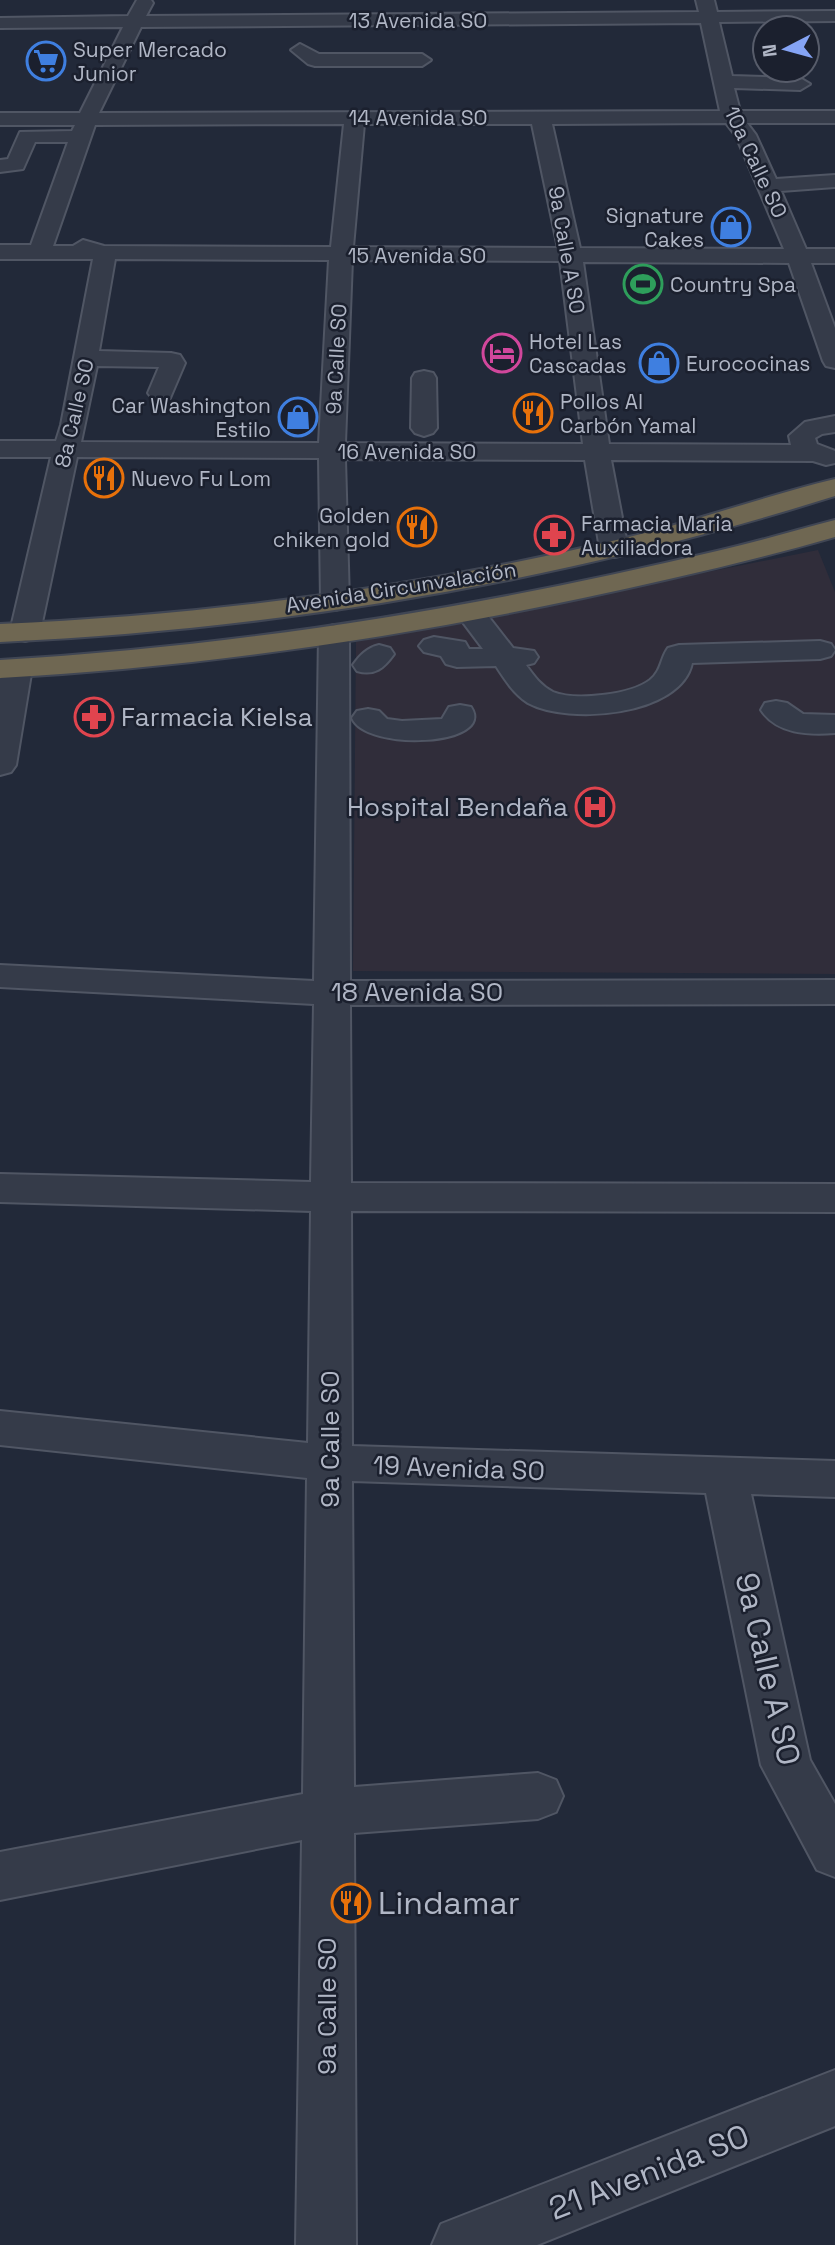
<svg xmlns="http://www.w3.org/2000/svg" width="835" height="2245" font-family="'Space Grotesk',sans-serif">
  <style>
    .medical { fill: #302d3a }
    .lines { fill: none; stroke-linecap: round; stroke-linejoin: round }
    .minor-casing { stroke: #505664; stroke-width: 4 }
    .highway-casing { stroke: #404654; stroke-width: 4 }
    .minor { fill: #353b49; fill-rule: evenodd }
    .highway { fill: #6f6752; fill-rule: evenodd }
    .labels { text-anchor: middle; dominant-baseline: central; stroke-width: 5; stroke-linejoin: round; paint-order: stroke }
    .far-street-label { font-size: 21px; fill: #b0b6c5; stroke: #1b202e }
    .far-poi-label { font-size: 21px; fill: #b0b6c5; stroke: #1b202e; text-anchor: start }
    .poi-label { font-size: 26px; fill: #b0b6c5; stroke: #1b202e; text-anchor: start }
    .street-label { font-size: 26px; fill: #b0b6c5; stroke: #1b202e }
    .near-street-label { font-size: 32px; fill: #b0b6c5; stroke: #1b202e }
    .near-poi-label { font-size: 32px; fill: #b0b6c5; stroke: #1b202e; text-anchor: start }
  </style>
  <rect width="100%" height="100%" fill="#222939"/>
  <polygon class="medical" points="818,550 835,592 835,974 353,971 356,642"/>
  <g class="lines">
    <defs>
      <g id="minor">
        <path d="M137 0H151L153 3 146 16 699 12 696 0H714L717 12 835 11V21L719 22 732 76 800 78 810 84 800 90 734 88 740 111H835V123H747L756 135 776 179 835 175V187L781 191 806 249H835V263H811L835 328V368L826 366 823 361 789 263 583 262 609 444 791 445 789 436 805 422 835 416V432L822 434 815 438 817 444 835 451V463L826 465 813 461 611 460 628 549 624 555 614 557 604 555 600 549 585 460 345 459 349 601 345 607 335 610 325 607 321 601 319 458 77 457 40 632 35 638 25 641 15 638 10 632 51 457H0V441H56L61 425 93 259H0V245H31L68 142H35L23 169 0 172V160L8 159 20 132 72 131 75 125H0V113H80L123 27 0 28V18L128 16ZM701 23 720 111 99 113 141 27ZM726 123 736 136 784 249 580 248 552 124ZM344 124 331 247 104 246 83 240 73 246H53L95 125ZM364 124H532L558 248 353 247ZM115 259 329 260 319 443 81 442 97 366 159 367 148 393 152 398 161 401 170 398 185 363 180 355 171 353 99 351ZM352 260 560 261 583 444 345 443Z"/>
        <polygon points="300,44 319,54 422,54 431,60 422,66 315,66 308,64 291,50"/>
        <polygon points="424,371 433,373 436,378 437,428 433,433 424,436 415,433 411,428 412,378 415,373"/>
        <path d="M471 604 481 607 513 648 534 651 538 657 534 663 526 665C534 676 541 686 553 692 575 701 631 695 650 680 662 670 660 659 668 648L679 645 820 641 831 644 835 650 831 656 820 659 692 663C681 716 568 725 528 703 514 694 505 680 496 666L457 667 446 664 441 656 424 652 419 646 424 640 434 637 465 642 469 649H483L456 613 461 607Z"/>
        <polygon points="334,625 344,628 349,634 350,981 835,980 835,1004 350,1005 351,1183 835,1184 835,1212 351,1211 352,1446 835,1461 835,1497 751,1494 810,1760 835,1804 835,1877 817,1870 761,1765 706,1493 352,1481 354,1787 538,1773 556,1780 563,1796 556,1812 538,1819 354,1833 356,2245 296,2245 302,1840 0,1900 0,1852 303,1794 307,1478 0,1445 0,1411 308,1443 311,1211 0,1202 0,1174 311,1182 314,1004 0,987 0,965 314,981 319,634 324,628"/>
        <path d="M379 645 390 648 394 654C384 668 375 676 357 671L353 665C360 655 367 648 379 645Z"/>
        <polygon points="17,659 28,662 32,668 16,765 11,772 0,775 0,679 6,662"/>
        <path d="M776 701 787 703 803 714 835 715V733C808 735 777 734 761 710L765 703Z"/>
        <path d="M460 705 471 707C497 746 366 752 352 718L357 711 368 709 379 711 387 719 402 721 442 719 449 707Z"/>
        <polygon points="835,2070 835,2126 537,2245 432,2245 441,2224"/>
      </g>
      <g id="highway">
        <path d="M835 479V496C565 581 283 629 0 642V624C210 615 421 587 625 538 696 521 765 496 835 479Z"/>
        <path d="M835 520V537C752 561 667 580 583 598 390 639 197 667 0 678V660C242 646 481 607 717 551 757 542 796 530 835 520Z"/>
      </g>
    </defs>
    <use href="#minor" class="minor-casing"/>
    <use href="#highway" class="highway-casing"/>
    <use href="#minor" class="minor"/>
    <use href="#highway" class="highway"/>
  </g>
  <defs>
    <symbol id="supermarket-ring" viewBox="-11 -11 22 22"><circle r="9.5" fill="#1b202e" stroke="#3f7fe0" stroke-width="1.5"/><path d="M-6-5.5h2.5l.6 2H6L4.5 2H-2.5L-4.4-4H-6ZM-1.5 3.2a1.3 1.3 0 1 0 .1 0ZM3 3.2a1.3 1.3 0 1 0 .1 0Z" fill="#3f7fe0"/></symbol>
    <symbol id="shop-ring" viewBox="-11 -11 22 22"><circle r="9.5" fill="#1b202e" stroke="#3f7fe0" stroke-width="1.5"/><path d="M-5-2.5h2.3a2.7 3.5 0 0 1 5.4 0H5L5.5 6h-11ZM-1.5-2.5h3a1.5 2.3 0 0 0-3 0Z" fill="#3f7fe0"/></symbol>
    <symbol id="stadium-ring" viewBox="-11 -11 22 22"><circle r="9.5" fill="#1b202e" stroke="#2e9e5b" stroke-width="1.5"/><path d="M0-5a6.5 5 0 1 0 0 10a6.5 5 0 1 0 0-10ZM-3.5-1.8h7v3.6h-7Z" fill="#2e9e5b"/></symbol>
    <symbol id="hotel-ring" viewBox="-11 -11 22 22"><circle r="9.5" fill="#1b202e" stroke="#d1479c" stroke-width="1.5"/><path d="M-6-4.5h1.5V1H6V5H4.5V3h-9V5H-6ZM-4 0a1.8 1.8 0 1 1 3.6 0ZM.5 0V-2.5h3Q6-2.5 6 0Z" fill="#d1479c"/></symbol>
    <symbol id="restaurant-ring" viewBox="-11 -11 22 22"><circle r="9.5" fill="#1b202e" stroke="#e8710a" stroke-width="1.5"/><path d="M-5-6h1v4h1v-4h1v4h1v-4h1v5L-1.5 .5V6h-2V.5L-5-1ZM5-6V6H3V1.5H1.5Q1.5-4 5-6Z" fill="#e8710a"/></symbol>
    <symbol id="pharmacy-ring" viewBox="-11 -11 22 22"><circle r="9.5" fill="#1b202e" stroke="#e0444e" stroke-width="1.5"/><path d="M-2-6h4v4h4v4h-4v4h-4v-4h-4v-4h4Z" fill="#e0444e"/></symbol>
    <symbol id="hospital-ring" viewBox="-11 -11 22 22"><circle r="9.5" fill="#1b202e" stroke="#e0444e" stroke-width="1.5"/><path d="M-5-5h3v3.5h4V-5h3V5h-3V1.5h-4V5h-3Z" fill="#e0444e"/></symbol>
  </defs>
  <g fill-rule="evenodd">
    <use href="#supermarket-ring" x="24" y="39" width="44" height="44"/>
    <use href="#shop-ring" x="709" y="205" width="44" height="44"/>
    <use href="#stadium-ring" x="621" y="262" width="44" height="44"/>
    <use href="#hotel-ring" x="480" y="331" width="44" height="44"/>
    <use href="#shop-ring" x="637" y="341" width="44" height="44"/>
    <use href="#restaurant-ring" x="511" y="391" width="44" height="44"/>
    <use href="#shop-ring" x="276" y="395" width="44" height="44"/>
    <use href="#restaurant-ring" x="82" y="456" width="44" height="44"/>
    <use href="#restaurant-ring" x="395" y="505" width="44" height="44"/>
    <use href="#pharmacy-ring" x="532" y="513" width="44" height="44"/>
    <use href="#pharmacy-ring" x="72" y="695" width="44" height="44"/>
    <use href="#hospital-ring" x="573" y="785" width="44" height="44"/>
    <use href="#restaurant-ring" x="329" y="1881" width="44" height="44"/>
  </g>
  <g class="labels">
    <g class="far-street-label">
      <text x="418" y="20">13 Avenida SO</text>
      <text x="418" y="117">14 Avenida SO</text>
      <text transform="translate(756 162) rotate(65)">10a Calle SO</text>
      <text transform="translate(567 250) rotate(80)">9a Calle A SO</text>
      <text x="417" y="255">15 Avenida SO</text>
      <text transform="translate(336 359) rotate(-87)">9a Calle SO</text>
      <text transform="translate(74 413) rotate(-77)">8a Calle SO</text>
      <text x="407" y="451">16 Avenida SO</text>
      <text transform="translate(401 587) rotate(-9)">Avenida Circunvalación</text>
    </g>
    <g class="far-poi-label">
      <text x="73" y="49">Super Mercado<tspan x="73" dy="24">Junior</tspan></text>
      <text x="704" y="215" text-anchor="end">Signature<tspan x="704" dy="24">Cakes</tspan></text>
      <text x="670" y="284">Country Spa</text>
      <text x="529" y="341">Hotel Las<tspan x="529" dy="24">Cascadas</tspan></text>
      <text x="686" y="363">Eurococinas</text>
      <text x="560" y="401">Pollos Al<tspan x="560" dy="24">Carbón Yamal</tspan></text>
      <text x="271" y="405" text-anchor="end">Car Washington<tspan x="271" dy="24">Estilo</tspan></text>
      <text x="131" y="478">Nuevo Fu Lom</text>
      <text x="390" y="515" text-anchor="end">Golden<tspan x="390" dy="24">chiken gold</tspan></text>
      <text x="581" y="523">Farmacia Maria<tspan x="581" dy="24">Auxiliadora</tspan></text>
    </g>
    <g class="poi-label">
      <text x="121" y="717">Farmacia Kielsa</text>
      <text x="568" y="807" text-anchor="end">Hospital Bendaña</text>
    </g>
    <g class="street-label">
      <text x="417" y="992">18 Avenida SO</text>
      <text transform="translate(330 1439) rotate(-90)">9a Calle SO</text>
      <text transform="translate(459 1468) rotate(2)">19 Avenida SO</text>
      <text transform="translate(327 2006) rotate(-90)">9a Calle SO</text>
    </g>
    <g class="near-street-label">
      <text transform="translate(768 1669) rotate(77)">9a Calle A SO</text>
      <text transform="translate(649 2172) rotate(-21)">21 Avenida SO</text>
    </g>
    <g class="near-poi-label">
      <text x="378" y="1903">Lindamar</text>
    </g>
  </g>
  <g transform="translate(786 49) rotate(264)"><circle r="33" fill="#1b202e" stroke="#575c6a" stroke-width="2"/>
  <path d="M0-5L12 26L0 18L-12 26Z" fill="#85a4f5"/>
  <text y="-10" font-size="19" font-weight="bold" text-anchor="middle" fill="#b0b6c5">N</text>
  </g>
</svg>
